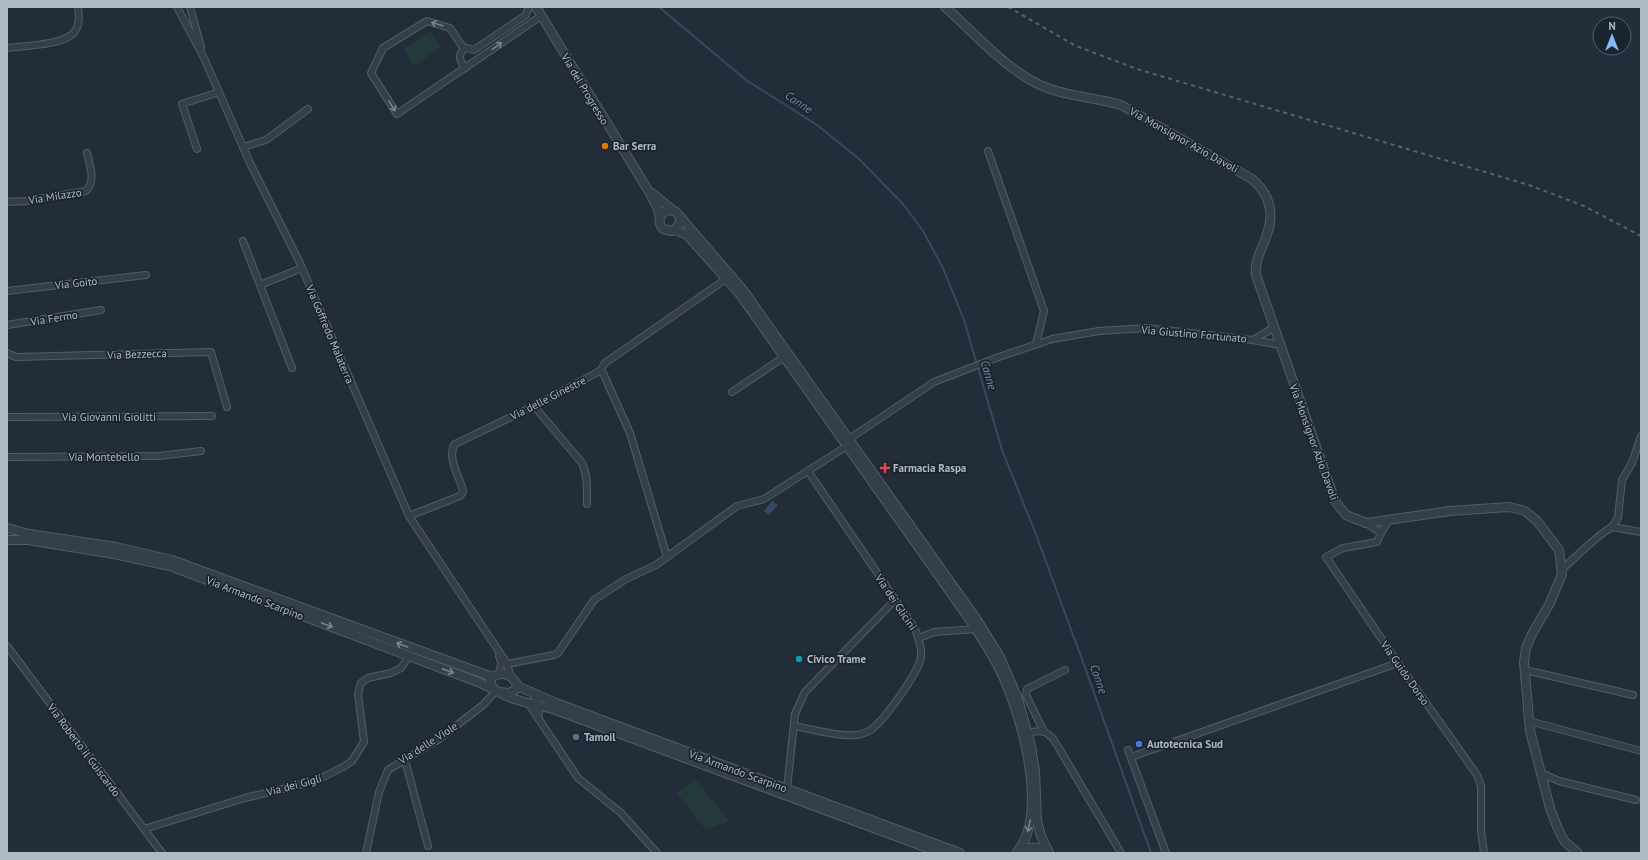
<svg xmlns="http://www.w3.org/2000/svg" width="1648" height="860" font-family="'PT Sans',sans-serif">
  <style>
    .green { fill: #23393a }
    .water { fill: #354a60 }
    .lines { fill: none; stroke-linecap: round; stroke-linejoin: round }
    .stream { stroke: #354a60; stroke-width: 2 }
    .minor-casing { stroke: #535d67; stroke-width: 8 }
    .tertiary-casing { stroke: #535d67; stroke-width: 10 }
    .minor { stroke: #353f49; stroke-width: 6 }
    .tertiary { stroke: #353f49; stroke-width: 8 }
    .rail { stroke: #576370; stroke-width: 2; stroke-dasharray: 4 4; stroke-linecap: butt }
    .oneway { stroke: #79838d }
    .food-dot { fill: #e8710a; stroke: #1a242e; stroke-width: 1.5 }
    .health-dot { fill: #e0444e; stroke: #1a242e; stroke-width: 1.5 }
    .culture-dot { fill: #0f9aa8; stroke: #1a242e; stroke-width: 1.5 }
    .service-dot { fill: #5c6f8a; stroke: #1a242e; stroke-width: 1.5 }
    .shop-dot { fill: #3f7fe0; stroke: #1a242e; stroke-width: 1.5 }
    .labels { text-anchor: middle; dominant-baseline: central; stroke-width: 3.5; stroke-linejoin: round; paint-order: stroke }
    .street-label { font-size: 11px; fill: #b0bac5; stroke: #1a242e }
    .poi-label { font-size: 11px; font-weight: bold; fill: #b0bac5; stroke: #1a242e; text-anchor: start }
    .water-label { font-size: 12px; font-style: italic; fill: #708ca9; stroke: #1a242e }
  </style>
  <rect width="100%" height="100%" fill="#222d39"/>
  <g class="green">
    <polygon points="430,31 441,47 414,66 403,49"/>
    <polygon points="696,780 729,821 706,830 677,793"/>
  </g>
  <polygon class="water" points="772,501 778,505 769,515 764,511"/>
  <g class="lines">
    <polyline class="stream" points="659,7 746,80 817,125 858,158 903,204 923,231 943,268 964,320 1002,450 1035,532 1083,662 1151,853"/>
    <defs>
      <g id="minor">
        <polyline points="177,7 204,58 250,163 299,261 409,516 506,662 511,677"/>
        <polyline points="190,7 201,47"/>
        <path d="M7 48C23 46 67 45 75 31 80 24 79 15 78 7"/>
        <polyline points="464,49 450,28 427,21 383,48 371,73 397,114 541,16"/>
        <path d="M466 68C460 62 457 56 464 49L467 48 474 50 526 15 529 7"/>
        <polyline points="243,147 266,140 308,109"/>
        <polyline points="197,149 182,104 219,92"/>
        <polyline points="988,151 1044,311 1036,344"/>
        <path d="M7 202 25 201 86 191C96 181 90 166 87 153"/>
        <polyline points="243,241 292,368"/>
        <polyline points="260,285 302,268"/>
        <polyline points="7,291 146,275"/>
        <polyline points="7,325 101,310"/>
        <polyline points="1253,340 1273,328"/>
        <polyline points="7,353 16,357 211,352 227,407"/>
        <polyline points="600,371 603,373 630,433 667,557"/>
        <polyline points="732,392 784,357"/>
        <path d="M534 406 582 463C588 476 587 490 587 504"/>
        <polyline points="7,417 212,416"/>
        <polyline points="849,439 934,382 996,358 1052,339 1099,331 1147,328 1253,340 1279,345"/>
        <polyline points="7,457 159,456 201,451"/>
        <path d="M409 516 460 496 463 492 462 487C458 475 447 456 455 444L534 406 600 371 605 363 726 279"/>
        <polyline points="1366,523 1381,533 1389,520"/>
        <polyline points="1612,527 1618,518 1622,480 1632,463 1641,436"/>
        <polyline points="1381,533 1377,542 1343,548 1326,557 1398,663 1477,775 1481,786 1481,830 1484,853"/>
        <path d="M1562 569C1579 555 1593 538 1612 527L1641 532"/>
        <polyline points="919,638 934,632 976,629"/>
        <polyline points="7,646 162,853"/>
        <polyline points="499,656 501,662 500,674"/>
        <polyline points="507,664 554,655 558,653 594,600 626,579 656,565 737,506 764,499 847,446"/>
        <polyline points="1525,670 1633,695"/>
        <polyline points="529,704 538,718 540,706 531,691"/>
        <polyline points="538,718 578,778 621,813 657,853"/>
        <polyline points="1529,721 1641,751"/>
        <path d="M794 726C812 729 839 737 857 735 861 734 866 733 869 731 882 724 919 672 921 657 922 646 918 636 914 627L808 471"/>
        <polyline points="1043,730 1026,695 1027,689 1065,670"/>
        <path d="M1028 733C1040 730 1046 730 1054 740L1121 853"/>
        <polyline points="1128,750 1166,853"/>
        <polyline points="1131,757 1398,663"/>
        <polyline points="405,760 428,846"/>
        <polyline points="1541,773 1559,781 1636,800"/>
        <polyline points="787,789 795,714 805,692 894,601"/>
        <polyline points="144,829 245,798 315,781 343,767 352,761 364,742 358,694 361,683 368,678 391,673 401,668 409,656"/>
        <polyline points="366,853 379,792 388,770 439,739 483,705 496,691"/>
      </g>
      <g id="tertiary">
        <polyline points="536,7 648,190 658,209 660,217"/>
        <path d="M945 7C977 35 1010 75 1050 89 1073 97 1098 98 1121 105L1252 179C1269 193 1275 213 1267 234 1263 248 1254 260 1256 275L1335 501 1346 515 1366 523 1450 511 1509 507 1525 511 1537 521 1559 550 1562 574 1550 603 1532 634 1526 648 1524 662 1530 731 1550 808 1558 829 1565 842 1578 853"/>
        <polyline points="652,193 674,211"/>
        <path d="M680 218 679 225 672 231 663 229C654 219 664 206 676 212L743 290 975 617 1000 657 1018 699 1031 746 1035 772 1037 821 1041 836 1049 853"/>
        <path d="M675 230 687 235 739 293 970 620C983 640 996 659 1005 681 1022 721 1041 791 1027 834 1025 840 1021 847 1017 852"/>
        <polyline points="7,528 29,534 116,547 172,560 492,677"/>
        <polyline points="7,540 28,540 114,554 170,566 478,682 493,689"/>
        <polyline points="517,686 556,703 960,853"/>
        <path d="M499 692 510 693 516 689 517 684C511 674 502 671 492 677L490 679 492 687C506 700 535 704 553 709L941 853"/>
        <path d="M1017 853C1027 847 1038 845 1048 853"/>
      </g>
    </defs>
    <use href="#minor" class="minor-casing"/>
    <use href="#tertiary" class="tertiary-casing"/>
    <use href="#minor" class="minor"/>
    <use href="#tertiary" class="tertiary"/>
    <polyline class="rail" points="1008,7 1076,46 1137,69 1529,185 1584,206 1641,236"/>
  </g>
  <defs><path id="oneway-shaft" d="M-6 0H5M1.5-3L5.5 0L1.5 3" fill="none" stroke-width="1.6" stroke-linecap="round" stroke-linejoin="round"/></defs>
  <g class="oneway">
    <use href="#oneway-shaft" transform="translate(437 24) rotate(-163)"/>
    <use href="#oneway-shaft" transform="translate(497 46) rotate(-35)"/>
    <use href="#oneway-shaft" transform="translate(392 106) rotate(58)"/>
    <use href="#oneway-shaft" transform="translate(327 625) rotate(21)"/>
    <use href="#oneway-shaft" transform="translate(402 645) rotate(-160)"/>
    <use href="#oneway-shaft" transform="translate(448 671) rotate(21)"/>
    <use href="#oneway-shaft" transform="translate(1029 826) rotate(102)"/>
  </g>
  <circle class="food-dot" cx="605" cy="146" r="4"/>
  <path class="health-dot" d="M883 462h4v4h4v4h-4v4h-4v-4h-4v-4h4z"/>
  <circle class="culture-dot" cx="799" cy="659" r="4"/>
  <circle class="service-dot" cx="576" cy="737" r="4"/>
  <circle class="shop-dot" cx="1139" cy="744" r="4"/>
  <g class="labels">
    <g class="street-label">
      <text transform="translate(585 89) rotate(59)">Via del Progresso</text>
      <text transform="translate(1184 140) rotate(29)">Via Monsignor Azio Davoli</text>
      <text transform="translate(55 196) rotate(-9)">Via Milazzo</text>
      <text transform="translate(76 283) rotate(-6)">Via Goito</text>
      <text transform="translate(54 318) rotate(-9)">Via Fermo</text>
      <text transform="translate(330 334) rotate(67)">Via Goffredo Malaterra</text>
      <text transform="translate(1194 334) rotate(5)">Via Giustino Fortunato</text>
      <text transform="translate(137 354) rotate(-2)">Via Bezzecca</text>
      <text transform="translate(548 398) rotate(-27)">Via delle Ginestre</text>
      <text x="109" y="417">Via Giovanni Giolitti</text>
      <text transform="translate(1314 442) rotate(70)">Via Monsignor Azio Davoli</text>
      <text x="104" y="457">Via Montebello</text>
      <text transform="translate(255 598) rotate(21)">Via Armando Scarpino</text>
      <text transform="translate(896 602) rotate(56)">Via dei Glicini</text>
      <text transform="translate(1405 673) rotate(55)">Via Guido Dorso</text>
      <text transform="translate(428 743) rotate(-33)">Via delle Viole</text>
      <text transform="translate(84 750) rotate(53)">Via Roberto il Guiscardo</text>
      <text transform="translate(738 771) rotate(20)">Via Armando Scarpino</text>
      <text transform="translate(294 785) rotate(-15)">Via dei Gigli</text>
    </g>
    <g class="poi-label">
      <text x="613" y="146">Bar Serra</text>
      <text x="893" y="468">Farmacia Raspa</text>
      <text x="807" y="659">Civico Trame</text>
      <text x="584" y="737">Tamoil</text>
      <text x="1147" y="744">Autotecnica Sud</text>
    </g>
    <g class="water-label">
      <text transform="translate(799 102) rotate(33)">Canne</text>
      <text transform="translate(989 375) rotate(74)">Canne</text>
      <text transform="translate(1099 679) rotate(71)">Canne</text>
    </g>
  </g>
  <rect width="1648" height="860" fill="none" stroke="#b0bac5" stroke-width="16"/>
  <g transform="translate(1612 36)"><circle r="19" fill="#1a242e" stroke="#56606a"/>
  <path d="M0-3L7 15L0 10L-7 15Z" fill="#84b8f6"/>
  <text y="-6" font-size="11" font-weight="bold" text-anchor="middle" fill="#b0bac5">N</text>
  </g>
</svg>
